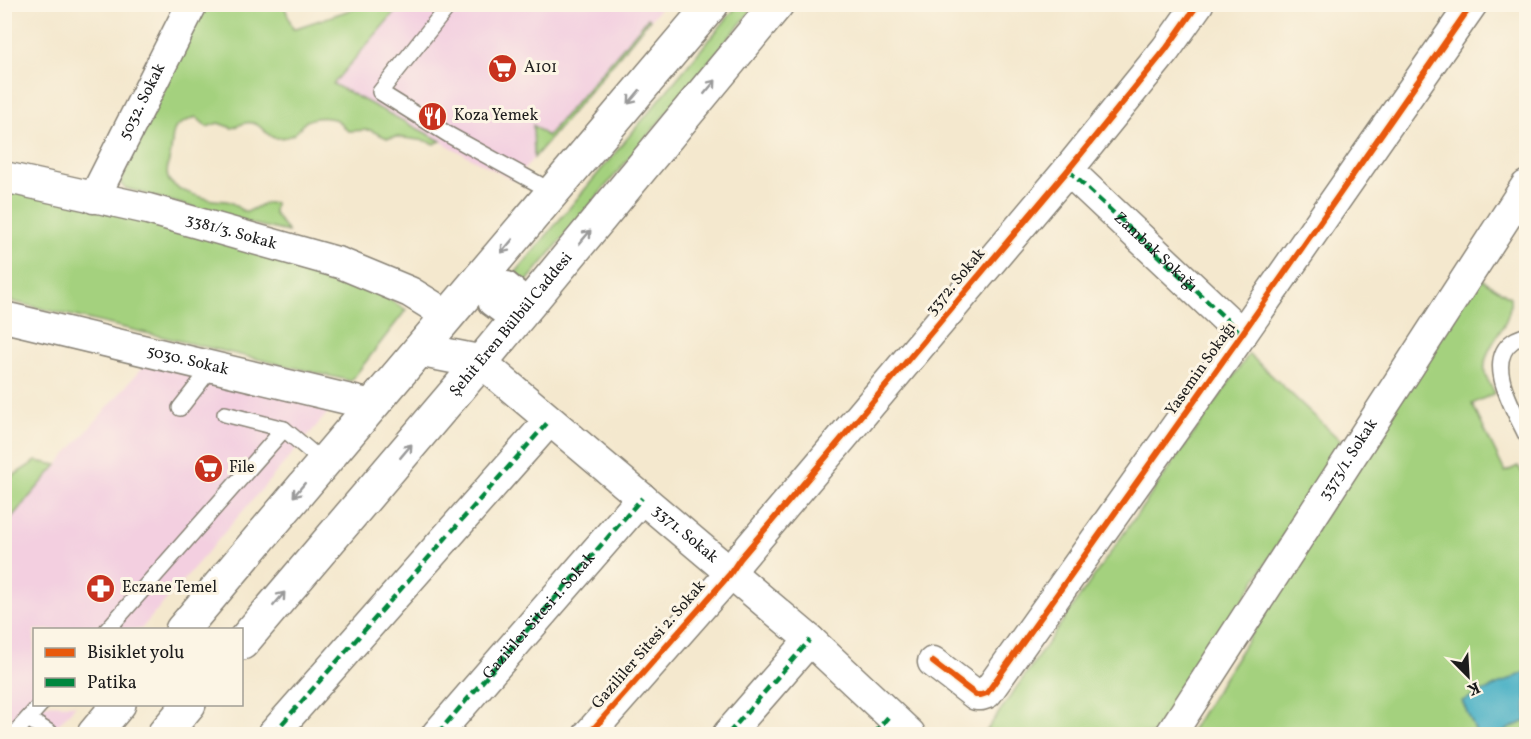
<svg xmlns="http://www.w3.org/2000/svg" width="1531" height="739" font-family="Vollkorn,serif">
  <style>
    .built { fill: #f3cfe0 }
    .green { fill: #a4d17e; stroke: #60764d; stroke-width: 1.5 }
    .water { fill: #45afc4; stroke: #306670; stroke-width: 1.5 }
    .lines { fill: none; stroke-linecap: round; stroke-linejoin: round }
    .service-casing { stroke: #888275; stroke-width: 18 }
    .pedestrian-casing { stroke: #888275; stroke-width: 26 }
    .minor-casing { stroke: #888275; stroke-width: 33 }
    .secondary-casing { stroke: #888275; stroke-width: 36 }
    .service { stroke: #fff; stroke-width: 15 }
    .pedestrian { stroke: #fff; stroke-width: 22 }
    .minor { stroke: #fff; stroke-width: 30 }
    .secondary { stroke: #fff; stroke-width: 33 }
    .quiet { stroke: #00873e; stroke-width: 4.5; stroke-dasharray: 9 4.5; stroke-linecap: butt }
    .cycleway-casing { stroke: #fcf5e5; stroke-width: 10 }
    .cycleway { stroke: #e8590c; stroke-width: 6 }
    .oneway { stroke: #999 }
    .labels { text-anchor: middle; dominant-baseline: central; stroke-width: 6; stroke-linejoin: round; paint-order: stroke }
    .poi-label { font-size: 16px; fill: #1c1c1c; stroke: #fcf5e5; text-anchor: start }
    .street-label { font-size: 16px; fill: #1c1c1c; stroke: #fcf5e5 }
  </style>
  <rect width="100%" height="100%" fill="#fcf5e5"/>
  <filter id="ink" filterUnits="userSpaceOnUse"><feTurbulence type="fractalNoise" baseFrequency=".0167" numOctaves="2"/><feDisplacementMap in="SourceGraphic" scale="12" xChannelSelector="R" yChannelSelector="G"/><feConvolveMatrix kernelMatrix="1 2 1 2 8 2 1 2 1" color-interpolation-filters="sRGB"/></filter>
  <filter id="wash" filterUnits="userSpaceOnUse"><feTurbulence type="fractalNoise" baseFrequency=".008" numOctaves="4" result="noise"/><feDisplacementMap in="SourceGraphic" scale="24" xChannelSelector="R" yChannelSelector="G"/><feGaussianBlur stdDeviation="1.35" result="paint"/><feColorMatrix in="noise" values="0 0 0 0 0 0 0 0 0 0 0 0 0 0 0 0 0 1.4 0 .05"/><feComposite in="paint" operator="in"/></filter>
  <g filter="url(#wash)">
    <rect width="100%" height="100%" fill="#f4e8ce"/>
    <g class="built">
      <polygon points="401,5 663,5 514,181 333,84"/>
      <polygon points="147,362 331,409 141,629 34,630 34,704 76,705 50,734 5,734 5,525"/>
    </g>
    <g class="green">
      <path d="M203 5H284L293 29 362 6V5H401L333 84 441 141 434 144 426 141 397 137 387 138 370 130 348 131C342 127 340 121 334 119 324 116 310 117 303 124 300 127 298 131 294 134 290 137 282 138 276 138 267 139 261 119 245 123 241 124 237 127 232 128L218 123 207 127 196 117C171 127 174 126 171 151 170 160 165 168 168 178 171 189 202 198 213 200 219 201 227 200 232 203 238 207 239 210 247 212L265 203H275L274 213 288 232 244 222 125 188 120 183Z"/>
      <polygon points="738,5 756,5 518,292 507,283"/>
      <polygon points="648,18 650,19 534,158 533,125 547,136"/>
      <polygon points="5,188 142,217 364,283 406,310 351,381 5,300"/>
      <path d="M1475 275 1510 297C1514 326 1481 346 1485 372 1486 379 1492 387 1495 393L1472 404 1505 472 1518 466 1526 478V734H1189Z"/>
      <polygon points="1249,354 1342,442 1159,734 984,734"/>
      <polygon points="36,461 57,465 5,525 5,481"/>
    </g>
    <polygon class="water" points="1526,672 1526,721 1497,734 1477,734 1462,701"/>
  </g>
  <g filter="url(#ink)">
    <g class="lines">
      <defs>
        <g id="service">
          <polyline points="450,4 380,92 449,135 553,192"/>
          <path d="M1526 335C1523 337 1517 338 1513 341 1483 362 1515 411 1526 435"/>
          <polyline points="180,408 212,367"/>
          <polyline points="225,414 284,429"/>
          <polyline points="107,630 284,429 323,462"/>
          <polyline points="28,719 52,734"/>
          <polyline points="14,734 41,704"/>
        </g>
        <polygon id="pedestrian" points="507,283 518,292 501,312 490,304"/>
        <g id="minor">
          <polyline points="1068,170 1242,334"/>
          <path id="s1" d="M4 177 148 209 340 263 410 292 431 305 447 318"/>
          <path id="s2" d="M94 198 192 4"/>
          <path id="s3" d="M4 317 372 405"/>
          <path id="s4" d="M481 362 810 640 910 734"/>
          <polyline points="933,662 976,695 981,695 987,693 1242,334 1472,4"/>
          <polyline points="273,734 549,421"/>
          <path id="s5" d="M437 734 642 498"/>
          <polyline points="589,734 730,574 740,559 1068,170 1166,49 1198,4"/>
          <polyline points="728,734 810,640"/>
          <path id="s6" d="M1171 734 1526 186"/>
        </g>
        <g id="secondary">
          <polyline points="420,350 481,362"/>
          <polyline points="182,630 712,4"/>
          <path id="s7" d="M242 643 481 362 777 4"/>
          <polyline points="94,734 119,704"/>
          <polyline points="164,734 189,704"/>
        </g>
      </defs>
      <use href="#service" class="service-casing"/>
      <use href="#pedestrian" class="pedestrian-casing"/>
      <use href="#minor" class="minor-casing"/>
      <use href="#secondary" class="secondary-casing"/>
      <use href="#service" class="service"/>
      <use href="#pedestrian" class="pedestrian"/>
      <use href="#minor" class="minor"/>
      <use href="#secondary" class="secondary"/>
      <g class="quiet">
        <path id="s8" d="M1068 170 1242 334"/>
        <polyline points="273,734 549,421"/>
        <polyline points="437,734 642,498"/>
        <polyline points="728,734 810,640"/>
        <polyline points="873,734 890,715"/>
      </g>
      <defs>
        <g id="cycleway">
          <polyline points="933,662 976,695 981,695 987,693 1242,334 1472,4"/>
          <polyline points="589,734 730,574 740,559 1068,170 1166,49 1198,4"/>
        </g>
      </defs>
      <use href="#cycleway" class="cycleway-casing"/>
      <use href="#cycleway" class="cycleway"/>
    </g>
    <defs><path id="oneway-shaft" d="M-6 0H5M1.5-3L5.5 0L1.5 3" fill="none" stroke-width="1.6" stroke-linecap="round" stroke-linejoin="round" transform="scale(1.5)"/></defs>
    <g class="oneway">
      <use href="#oneway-shaft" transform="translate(710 87) rotate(-50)"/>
      <use href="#oneway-shaft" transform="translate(634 97) rotate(130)"/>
      <use href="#oneway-shaft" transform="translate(585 237) rotate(-50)"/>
      <use href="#oneway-shaft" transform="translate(507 246) rotate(130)"/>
      <use href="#oneway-shaft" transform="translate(406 451) rotate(-50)"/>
      <use href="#oneway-shaft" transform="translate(299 490) rotate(130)"/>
      <use href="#oneway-shaft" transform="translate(279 599) rotate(-50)"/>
    </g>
  </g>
  <defs>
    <symbol id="supermarket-disc" viewBox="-11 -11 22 22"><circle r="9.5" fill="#c8321e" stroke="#fcf5e5"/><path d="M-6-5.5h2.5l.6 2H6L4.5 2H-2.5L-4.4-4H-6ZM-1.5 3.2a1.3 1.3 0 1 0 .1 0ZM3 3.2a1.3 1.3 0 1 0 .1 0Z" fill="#fff"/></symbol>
    <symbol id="restaurant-disc" viewBox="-11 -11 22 22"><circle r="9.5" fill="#c8321e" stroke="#fcf5e5"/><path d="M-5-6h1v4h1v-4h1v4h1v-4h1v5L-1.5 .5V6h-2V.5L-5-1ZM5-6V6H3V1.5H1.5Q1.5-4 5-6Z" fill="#fff"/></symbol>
    <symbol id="pharmacy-disc" viewBox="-11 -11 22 22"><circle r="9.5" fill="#c8321e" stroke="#fcf5e5"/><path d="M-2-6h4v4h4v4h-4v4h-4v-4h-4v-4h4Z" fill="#fff"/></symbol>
  </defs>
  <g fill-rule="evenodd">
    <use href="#supermarket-disc" x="486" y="52" width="33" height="33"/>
    <use href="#restaurant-disc" x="416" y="100" width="33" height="33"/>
    <use href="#supermarket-disc" x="192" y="452" width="33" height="33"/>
    <use href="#pharmacy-disc" x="84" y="572" width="33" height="33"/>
  </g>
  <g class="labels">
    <g class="poi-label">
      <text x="524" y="68">A101</text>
      <text x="454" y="116">Koza Yemek</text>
      <text x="229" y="468">File</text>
      <text x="122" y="588">Eczane Temel</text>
    </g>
    <g class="street-label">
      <text stroke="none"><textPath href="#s2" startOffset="108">5032. Sokak</textPath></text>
      <text stroke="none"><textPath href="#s1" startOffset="234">3381/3. Sokak</textPath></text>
      <text stroke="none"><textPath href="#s8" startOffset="120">Zambak Sokağı</textPath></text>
      <text transform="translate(956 282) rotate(-50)">3372. Sokak</text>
      <text stroke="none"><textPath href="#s7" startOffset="417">Şehit Eren Bülbül Caddesi</textPath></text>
      <text stroke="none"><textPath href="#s3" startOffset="189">5030. Sokak</textPath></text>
      <text transform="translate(1201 369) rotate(-55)">Yasemin Sokağı</text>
      <text stroke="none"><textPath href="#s6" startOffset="327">3373/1. Sokak</textPath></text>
      <text stroke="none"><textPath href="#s4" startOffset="267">3371. Sokak</textPath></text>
      <text stroke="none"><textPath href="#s5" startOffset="156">Gazililer Sitesi 1. Sokak</textPath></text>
      <text transform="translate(649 645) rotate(-49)">Gazililer Sitesi 2. Sokak</text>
    </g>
  </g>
  <rect width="1531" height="739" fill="none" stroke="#fcf5e5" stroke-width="24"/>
  <rect x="33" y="628" width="210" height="78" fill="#fcf5e5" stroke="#a29e95" stroke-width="1.5"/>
  <rect x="45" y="648" width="30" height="9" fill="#e8590c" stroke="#a29e95" stroke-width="1.5"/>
  <text x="87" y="658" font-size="18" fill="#1c1c1c">Bisiklet yolu</text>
  <rect x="45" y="678" width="30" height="9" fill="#00873e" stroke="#a29e95" stroke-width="1.5"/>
  <text x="87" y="688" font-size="18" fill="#1c1c1c">Patika</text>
  <g transform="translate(1468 676) rotate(156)" stroke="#fcf5e5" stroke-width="4.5" paint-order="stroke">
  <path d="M0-4.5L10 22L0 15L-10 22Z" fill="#1c1c1c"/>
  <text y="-9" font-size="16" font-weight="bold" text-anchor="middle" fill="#1c1c1c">K</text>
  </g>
</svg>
